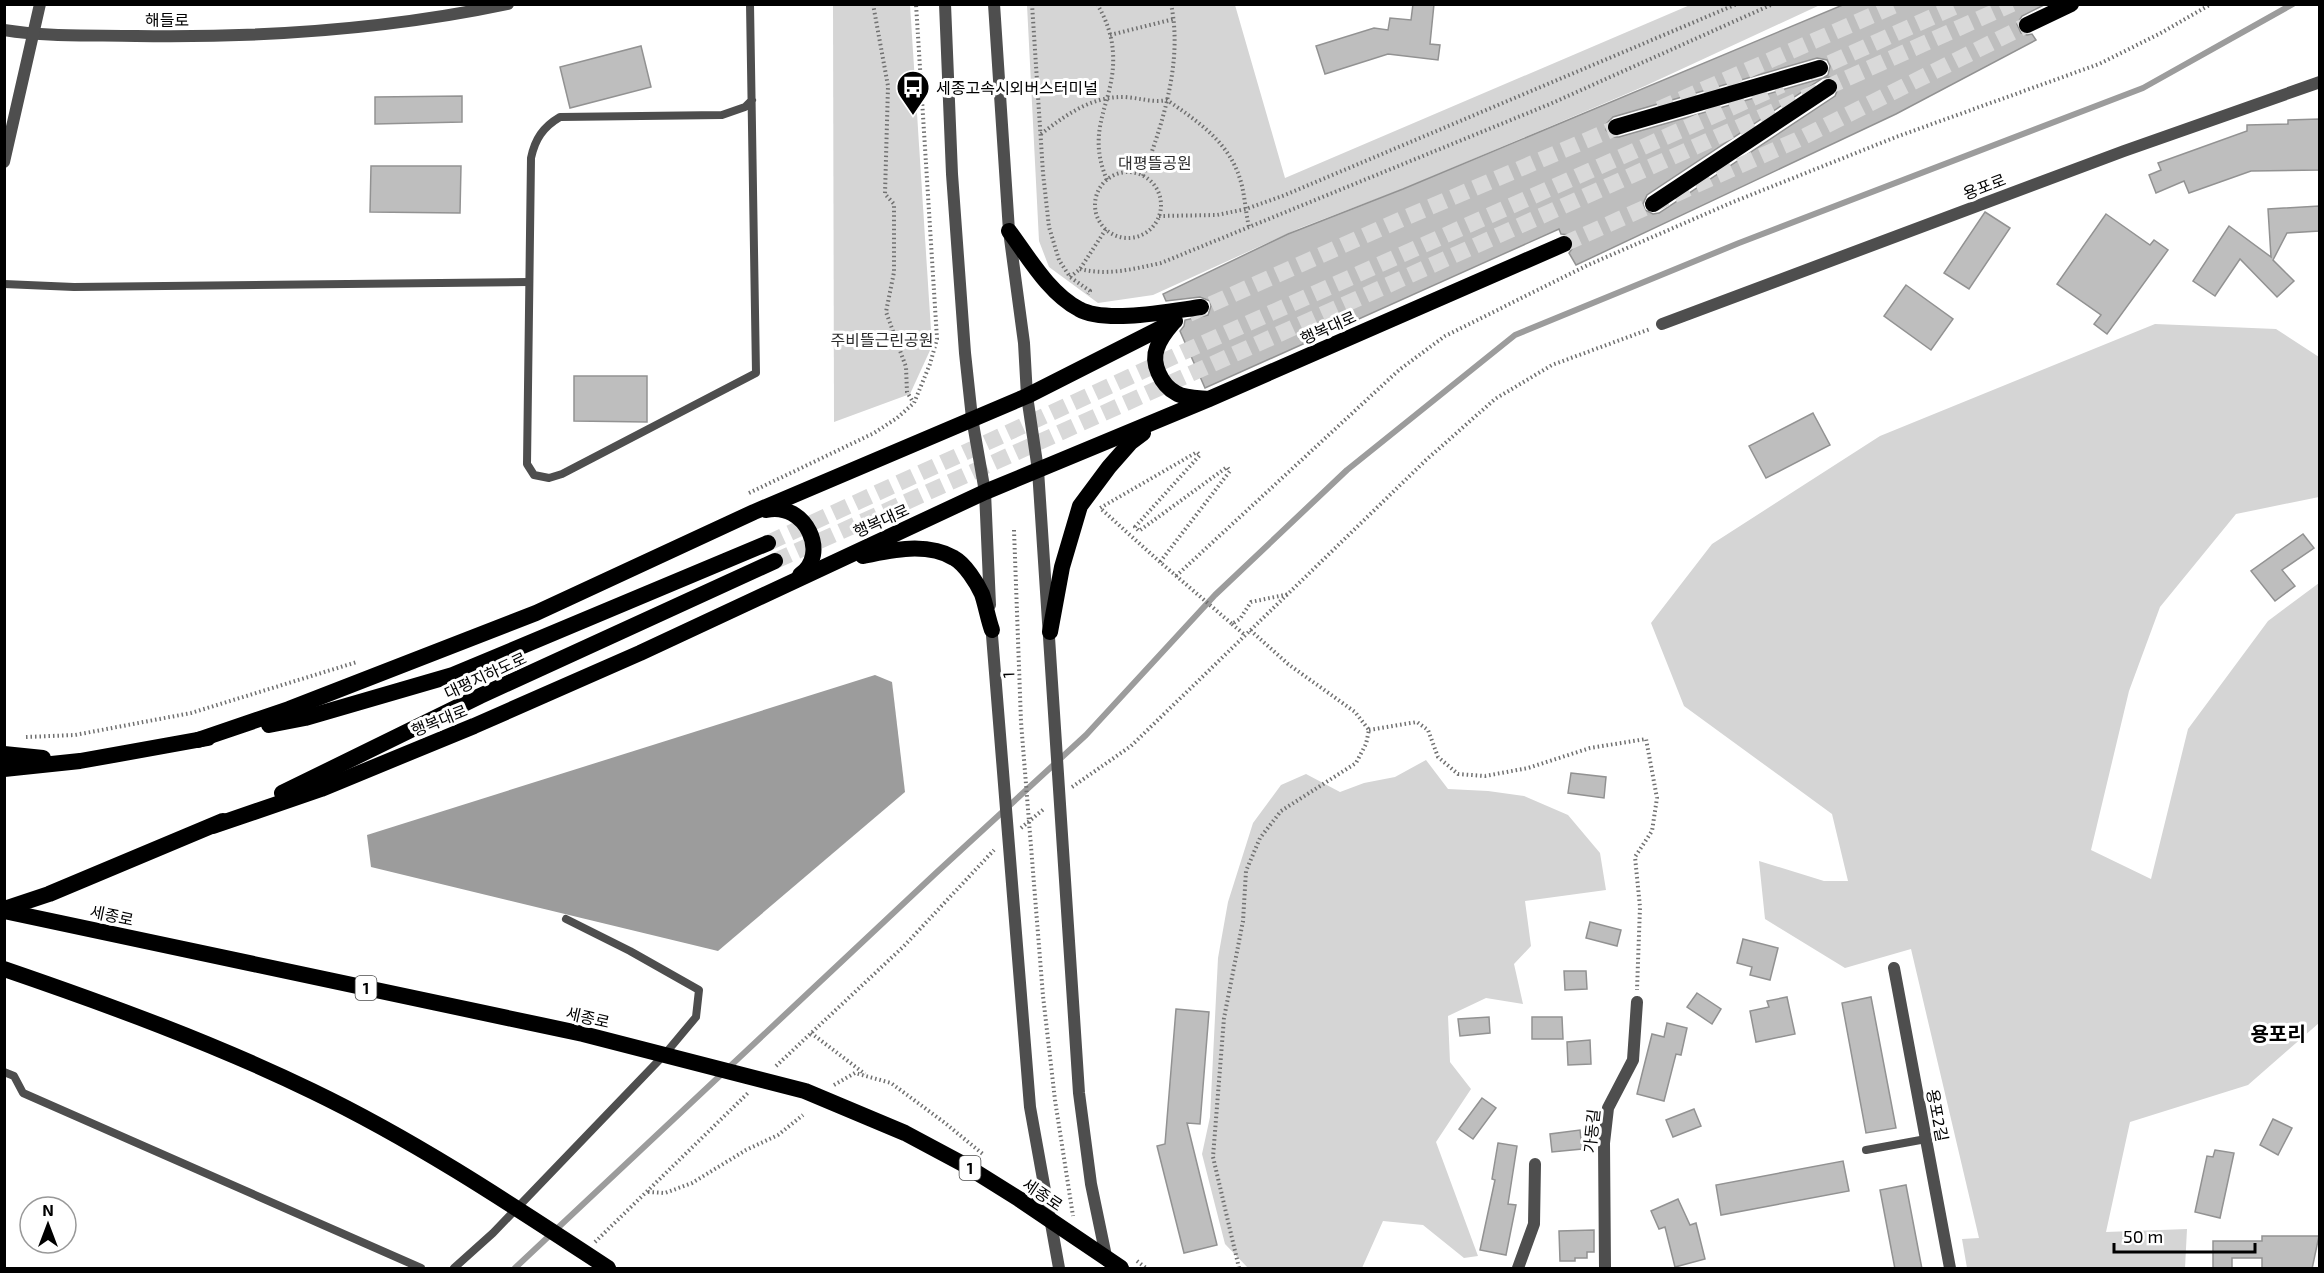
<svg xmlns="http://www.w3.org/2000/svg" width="2324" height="1273" font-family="'Exo 2','Noto Sans KR',sans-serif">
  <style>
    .green { fill: #d5d5d5 }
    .water { fill: #9c9c9c }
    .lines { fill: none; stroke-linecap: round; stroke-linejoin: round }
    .stream { stroke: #9c9c9c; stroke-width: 6 }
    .building { fill: #bebebe; stroke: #929292; stroke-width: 1.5; fill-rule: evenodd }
    .trunk-tunnel { stroke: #d9d9d9; stroke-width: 16; stroke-dasharray: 16 8; stroke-linecap: butt }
    .path { stroke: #707070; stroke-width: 4; stroke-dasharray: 1.5 3; stroke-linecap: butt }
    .service { stroke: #4e4e4e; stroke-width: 8 }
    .minor { stroke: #4e4e4e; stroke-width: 12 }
    .tertiary { stroke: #4e4e4e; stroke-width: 12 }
    .trunk { stroke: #000; stroke-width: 16 }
    .labels { text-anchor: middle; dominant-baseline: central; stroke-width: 6; stroke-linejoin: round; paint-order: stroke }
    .shield { fill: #fff; stroke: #4c4c4c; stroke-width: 1.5 }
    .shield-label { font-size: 15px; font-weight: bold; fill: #000 }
    .street-label { font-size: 16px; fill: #000; stroke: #fff }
    .poi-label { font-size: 16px; fill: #000; stroke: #fff; text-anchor: start }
    .park-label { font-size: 16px; fill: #2c2c2c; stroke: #fff }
    .quarter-label { font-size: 20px; font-weight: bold; fill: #000; stroke: #fff }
  </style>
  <rect width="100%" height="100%" fill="#fff"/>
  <g class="green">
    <polygon points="833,5 910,5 932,346 910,394 834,422"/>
    <polygon points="1027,5 1235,5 1285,178 1690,5 1820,5 1645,86 1405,188 1300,228 1153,295 1098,303 1049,267 1039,241"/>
    <polygon points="2155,324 2276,329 2319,357 2319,497 2236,514 2160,607 2129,691 2091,850 2151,879 2188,729 2268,621 2319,583 2319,1023 2248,1085 2130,1122 2106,1232 2187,1229 2185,1268 1967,1268 1962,1239 1979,1238 1911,949 1845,968 1765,919 1759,861 1824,881 1848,881 1832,814 1684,706 1651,623 1712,544 1880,436"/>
    <polygon points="1426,760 1448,789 1488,791 1524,796 1568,815 1600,853 1606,890 1525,901 1531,946 1514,964 1523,1004 1486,998 1448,1016 1450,1062 1471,1089 1436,1142 1478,1256 1464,1258 1423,1225 1383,1221 1362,1268 1248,1268 1225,1244 1202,1154 1210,1117 1218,958 1228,902 1253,823 1281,785 1306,774 1340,792 1364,783 1395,777"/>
  </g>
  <polygon class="water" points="875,675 892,682 905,792 718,951 371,867 367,835"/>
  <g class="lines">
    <polyline class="stream" points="515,1268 936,873 1086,735 1215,595 1347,470 1515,335 1739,243 2143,88 2293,4"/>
  </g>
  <g class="building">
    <polygon points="1413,4 1434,4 1430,44 1440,45 1438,60 1388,54 1325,74 1316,46 1374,28 1388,30 1390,18 1411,20"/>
    <path d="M1845 4H2046L2022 16 2017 24 2021 33 2027 35 2032 34 2036 40 1896 114 1576 265 1569 253 1574 246 1573 239 1570 235 1561 234 1559 229 1205 388 1180 331 1184 326 1185 320 1208 315 1211 306 1210 301 1200 297 1166 301 1163 294 1288 234 1403 189ZM1817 58 1827 60 1830 66 1828 75 1823 78 1619 137H1613L1606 130V124L1613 117ZM1829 77 1837 81 1839 86 1835 96 1659 213 1653 214 1645 210 1643 204 1647 195 1823 78Z"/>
    <polygon points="641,46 651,87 570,108 560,67"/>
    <polygon points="462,96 462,122 375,124 375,97"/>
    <polygon points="2319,119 2319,170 2251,171 2189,193 2184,181 2156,193 2149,175 2161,170 2158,163 2247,131 2247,125 2288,124 2288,120"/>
    <polygon points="371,166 461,166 460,213 370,212"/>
    <polygon points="2319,206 2319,231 2287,233 2273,260 2294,281 2277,297 2240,259 2215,296 2193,281 2229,226 2271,257 2268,209"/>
    <polygon points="1985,212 2010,228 1969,289 1944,273"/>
    <polygon points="2106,214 2150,245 2154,240 2168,250 2107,334 2094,324 2101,315 2057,284"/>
    <polygon points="1906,285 1953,319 1931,350 1884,316"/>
    <polygon points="574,376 647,376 647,422 574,421"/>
    <polygon points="1813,413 1830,445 1766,478 1749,446"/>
    <polygon points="2303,534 2314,548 2282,570 2295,586 2275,601 2251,571"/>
    <polygon points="1571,773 1606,777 1604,798 1568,793"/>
    <polygon points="1590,922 1621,930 1617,946 1586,938"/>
    <polygon points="1743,939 1778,948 1770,980 1750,975 1752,967 1737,963"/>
    <polygon points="1564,971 1586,971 1587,989 1565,990"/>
    <polygon points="1697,993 1721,1009 1712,1024 1687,1007"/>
    <polygon points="1787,997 1795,1034 1756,1042 1750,1011 1769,1007 1767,1001"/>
    <polygon points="1871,997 1896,1128 1866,1133 1842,1003"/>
    <polygon points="1176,1009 1209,1012 1200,1124 1187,1123 1217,1245 1184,1253 1157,1146 1165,1144"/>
    <polygon points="1489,1017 1490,1033 1460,1036 1458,1019"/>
    <polygon points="1532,1017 1562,1017 1563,1039 1532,1039"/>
    <polygon points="1667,1023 1687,1028 1681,1055 1676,1054 1664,1101 1637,1094 1652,1034 1664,1037"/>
    <polygon points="1590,1040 1591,1064 1568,1065 1567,1042"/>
    <polygon points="1482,1098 1496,1108 1473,1139 1459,1129"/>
    <polygon points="1694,1109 1701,1126 1673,1137 1666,1120"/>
    <polygon points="2273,1119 2292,1128 2278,1155 2260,1145"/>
    <polygon points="1580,1130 1582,1149 1552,1152 1550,1134"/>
    <polygon points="1498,1143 1517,1146 1508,1204 1516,1205 1506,1255 1480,1250 1495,1180 1492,1179"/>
    <polygon points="2215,1150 2234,1153 2220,1218 2195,1212 2207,1156 2213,1157"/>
    <polygon points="1843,1161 1849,1191 1721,1215 1716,1185"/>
    <polygon points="1906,1185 1922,1269 1895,1269 1880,1190"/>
    <polygon points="1678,1199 1690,1225 1696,1223 1705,1259 1675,1267 1665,1227 1659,1229 1651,1211"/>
    <polygon points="1594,1230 1594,1252 1587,1252 1587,1258 1575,1258 1575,1261 1560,1261 1559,1231"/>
    <polygon points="2262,1236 2319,1236 2312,1269 2262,1269 2262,1258 2232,1258 2232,1269 2213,1269 2213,1241 2262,1241"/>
  </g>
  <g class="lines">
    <g class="trunk-tunnel">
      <polyline points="1808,73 1961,4"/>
      <polyline points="1659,109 1898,4"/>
      <polyline points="1564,244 1797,140 2027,25"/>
      <polyline points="1189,314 1402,219 1627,123"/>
      <polyline points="768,543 1188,350 1782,85"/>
      <polyline points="775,561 2012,4"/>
    </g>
    <g class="path">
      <polyline points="873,4 888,86 885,194 894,204 894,272 886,312 906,367 907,392 913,402"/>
      <polyline points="1032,4 1043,173 1049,227 1059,260 1070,277 1090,291 1088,294"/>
      <path d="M1097 4C1106 19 1112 35 1113 53 1116 103 1084 126 1107 180"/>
      <polyline points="1110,35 1174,19"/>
      <path d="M1041 134C1066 115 1091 96 1125 97 1140 98 1153 103 1167 100 1200 123 1232 144 1242 186 1245 199 1246 214 1249 227"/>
      <circle cx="1128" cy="205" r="33"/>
      <path d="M1143 176C1163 123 1183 61 1171 4"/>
      <polyline points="1159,216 1217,215 1246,209 1285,195 1737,4"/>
      <path d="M1080 269C1108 276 1133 269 1161 263L1550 104 1773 4"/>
      <polyline points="1070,277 1080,269 1106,229"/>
      <polyline points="749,493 874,433 897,418 914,403 930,364 937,339 916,4"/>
      <polyline points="1014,530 1021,722 1043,996 1055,1100 1073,1216"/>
      <polyline points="1160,562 1100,508 1197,452 1200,455 1135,527 1139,531 1227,467 1230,471 1160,562 1232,624 1240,619 1251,602 1289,594"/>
      <polyline points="1176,576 1399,370 1445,336 1588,265 1733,202 1896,137 2099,64 2159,34 2211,4"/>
      <polyline points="1232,624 1245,635"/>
      <polyline points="1369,730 1417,722 1428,730 1438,757 1458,774 1485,776 1528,768 1590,748 1646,739 1657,798 1652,831 1635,857 1640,907 1637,990"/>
      <polyline points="26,737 75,735 191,713 357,662"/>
      <polyline points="1072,787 1131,746 1426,460 1495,399 1552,365 1650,329"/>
      <polyline points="1021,828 1045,808"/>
      <polyline points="811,1033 865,1074"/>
      <polyline points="776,1066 904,946 994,850"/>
      <polyline points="834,1085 855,1073 891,1083 945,1123 984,1155"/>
      <polyline points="648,1192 665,1193 692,1183 746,1150 778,1135 803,1115"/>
      <polyline points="595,1242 749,1092"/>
      <polyline points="1137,1261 1146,1268"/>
      <polyline points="1239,1268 1213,1157 1224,1018 1243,921 1246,871 1260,838 1281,811 1356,763 1366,744 1369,730 1355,712 1288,664 1250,630"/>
    </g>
    <g class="service">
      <path d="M750 4 756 373 562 474 549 478 534 475 527 464 531 158C535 139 543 127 560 117L722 115 745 107 752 100"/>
      <polyline points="4,284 74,287 529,282"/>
      <polyline points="4,1072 14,1076 23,1093 421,1268"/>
      <polyline points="1866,1150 1926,1139"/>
      <polyline points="454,1268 493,1233 665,1054 696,1017 699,990 630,951 566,919"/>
    </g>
    <g class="minor">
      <polyline points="1662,324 2124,151 2320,82"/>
      <polyline points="1894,968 1950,1268"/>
      <polyline points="1518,1268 1534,1224 1535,1164"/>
      <polyline points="1605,1268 1604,1143 1608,1108 1633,1060 1637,1002"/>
    </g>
    <g class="tertiary">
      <polyline points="945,4 952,174 965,353 972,418 985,492 990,605"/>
      <polyline points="994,4 1009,231 1024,343 1027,396 1038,470 1079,1093 1091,1184 1107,1261"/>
      <path d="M4 30C48 37 92 35 136 36 262 38 385 30 508 4"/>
      <polyline points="4,162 40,4"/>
      <polyline points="991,623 1030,1107 1059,1268"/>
    </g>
    <g class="trunk">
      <polyline points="2027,25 2071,4"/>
      <polyline points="1616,127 1820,68"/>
      <polyline points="1653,204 1829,87"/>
      <path d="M1009 231C1029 258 1049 293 1079 309 1105 324 1171 311 1201 307"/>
      <path d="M1172 324C1166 331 1160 338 1157 348 1151 363 1161 385 1176 393 1184 398 1198 398 1208 399"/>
      <path d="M766 510C806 501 830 555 800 575"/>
      <path d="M863 556C891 550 927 542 954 558 965 564 977 583 982 594 986 606 988 619 992 630"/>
      <polyline points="1050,632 1062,567 1080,506 1109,467 1131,442 1143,433"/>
      <polyline points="269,725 305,718 453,675 768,543"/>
      <polyline points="198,740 289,709 536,613 754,512 1027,396 1175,321"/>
      <polyline points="4,754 43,758"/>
      <polyline points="4,769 80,761 208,738"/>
      <polyline points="282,793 480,696 775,561"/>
      <polyline points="213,826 321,789 474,726 640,653 985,492 1209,399 1564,244"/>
      <polyline points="4,909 49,894 223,821"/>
      <polyline points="4,911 583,1034 805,1091 905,1133 963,1164 1019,1199 1121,1268"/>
      <path d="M4 969C109 1005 213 1043 312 1091 416 1141 512 1205 608 1268"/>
    </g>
  </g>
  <defs>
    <symbol id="bus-pin" viewBox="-11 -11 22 30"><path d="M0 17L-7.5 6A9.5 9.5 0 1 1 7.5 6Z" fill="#000" stroke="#fff"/><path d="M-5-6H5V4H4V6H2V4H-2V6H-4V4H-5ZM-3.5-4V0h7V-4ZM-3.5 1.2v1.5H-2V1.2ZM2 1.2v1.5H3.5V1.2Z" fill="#fff"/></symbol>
  </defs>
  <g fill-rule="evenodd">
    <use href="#bus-pin" x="894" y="68" width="38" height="52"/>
  </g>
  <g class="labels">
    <g class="shield">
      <rect x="355.5" y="976" width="21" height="24" rx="4.5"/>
      <rect x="959.5" y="1156" width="21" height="24" rx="4.5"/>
    </g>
    <g class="shield-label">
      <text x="366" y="988">1</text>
      <text x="970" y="1168">1</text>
    </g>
    <g class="street-label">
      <text x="167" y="19">해들로</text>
      <text transform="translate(1984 186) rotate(-21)">용포로</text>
      <text transform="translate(1328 327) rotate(-24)">행복대로</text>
      <text transform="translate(881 520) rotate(-24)">행복대로</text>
      <text transform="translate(485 675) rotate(-25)">대평지하도로</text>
      <text transform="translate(1008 675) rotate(-92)">1</text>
      <text transform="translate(439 720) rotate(-22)">행복대로</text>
      <text transform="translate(112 915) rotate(12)">세종로</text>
      <text transform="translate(588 1017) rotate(13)">세종로</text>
      <text transform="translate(1938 1115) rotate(79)">용포2길</text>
      <text transform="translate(1591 1131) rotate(-84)">가동길</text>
      <text transform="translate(1043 1194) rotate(34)">세종로</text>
    </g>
    <g class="poi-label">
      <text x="936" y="87">세종고속시외버스터미널</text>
    </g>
    <g class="park-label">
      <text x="1155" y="162">대평뜰공원</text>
      <text x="882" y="339">주비뜰근린공원</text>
    </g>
    <g class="quarter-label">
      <text x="2278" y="1033">용포리</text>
    </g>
  </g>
  <rect width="2324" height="1273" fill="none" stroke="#000000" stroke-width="12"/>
  <g transform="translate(48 1225)"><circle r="28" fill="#ffffff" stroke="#999999" stroke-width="1.5"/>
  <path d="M0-4.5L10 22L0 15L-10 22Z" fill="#000000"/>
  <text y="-9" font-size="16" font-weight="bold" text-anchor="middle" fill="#000000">N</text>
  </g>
  <path d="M2114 1243v9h141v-9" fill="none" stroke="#000000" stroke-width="3"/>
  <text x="2123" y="1243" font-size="18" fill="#000000" stroke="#ffffff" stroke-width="4.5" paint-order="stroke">50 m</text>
</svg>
